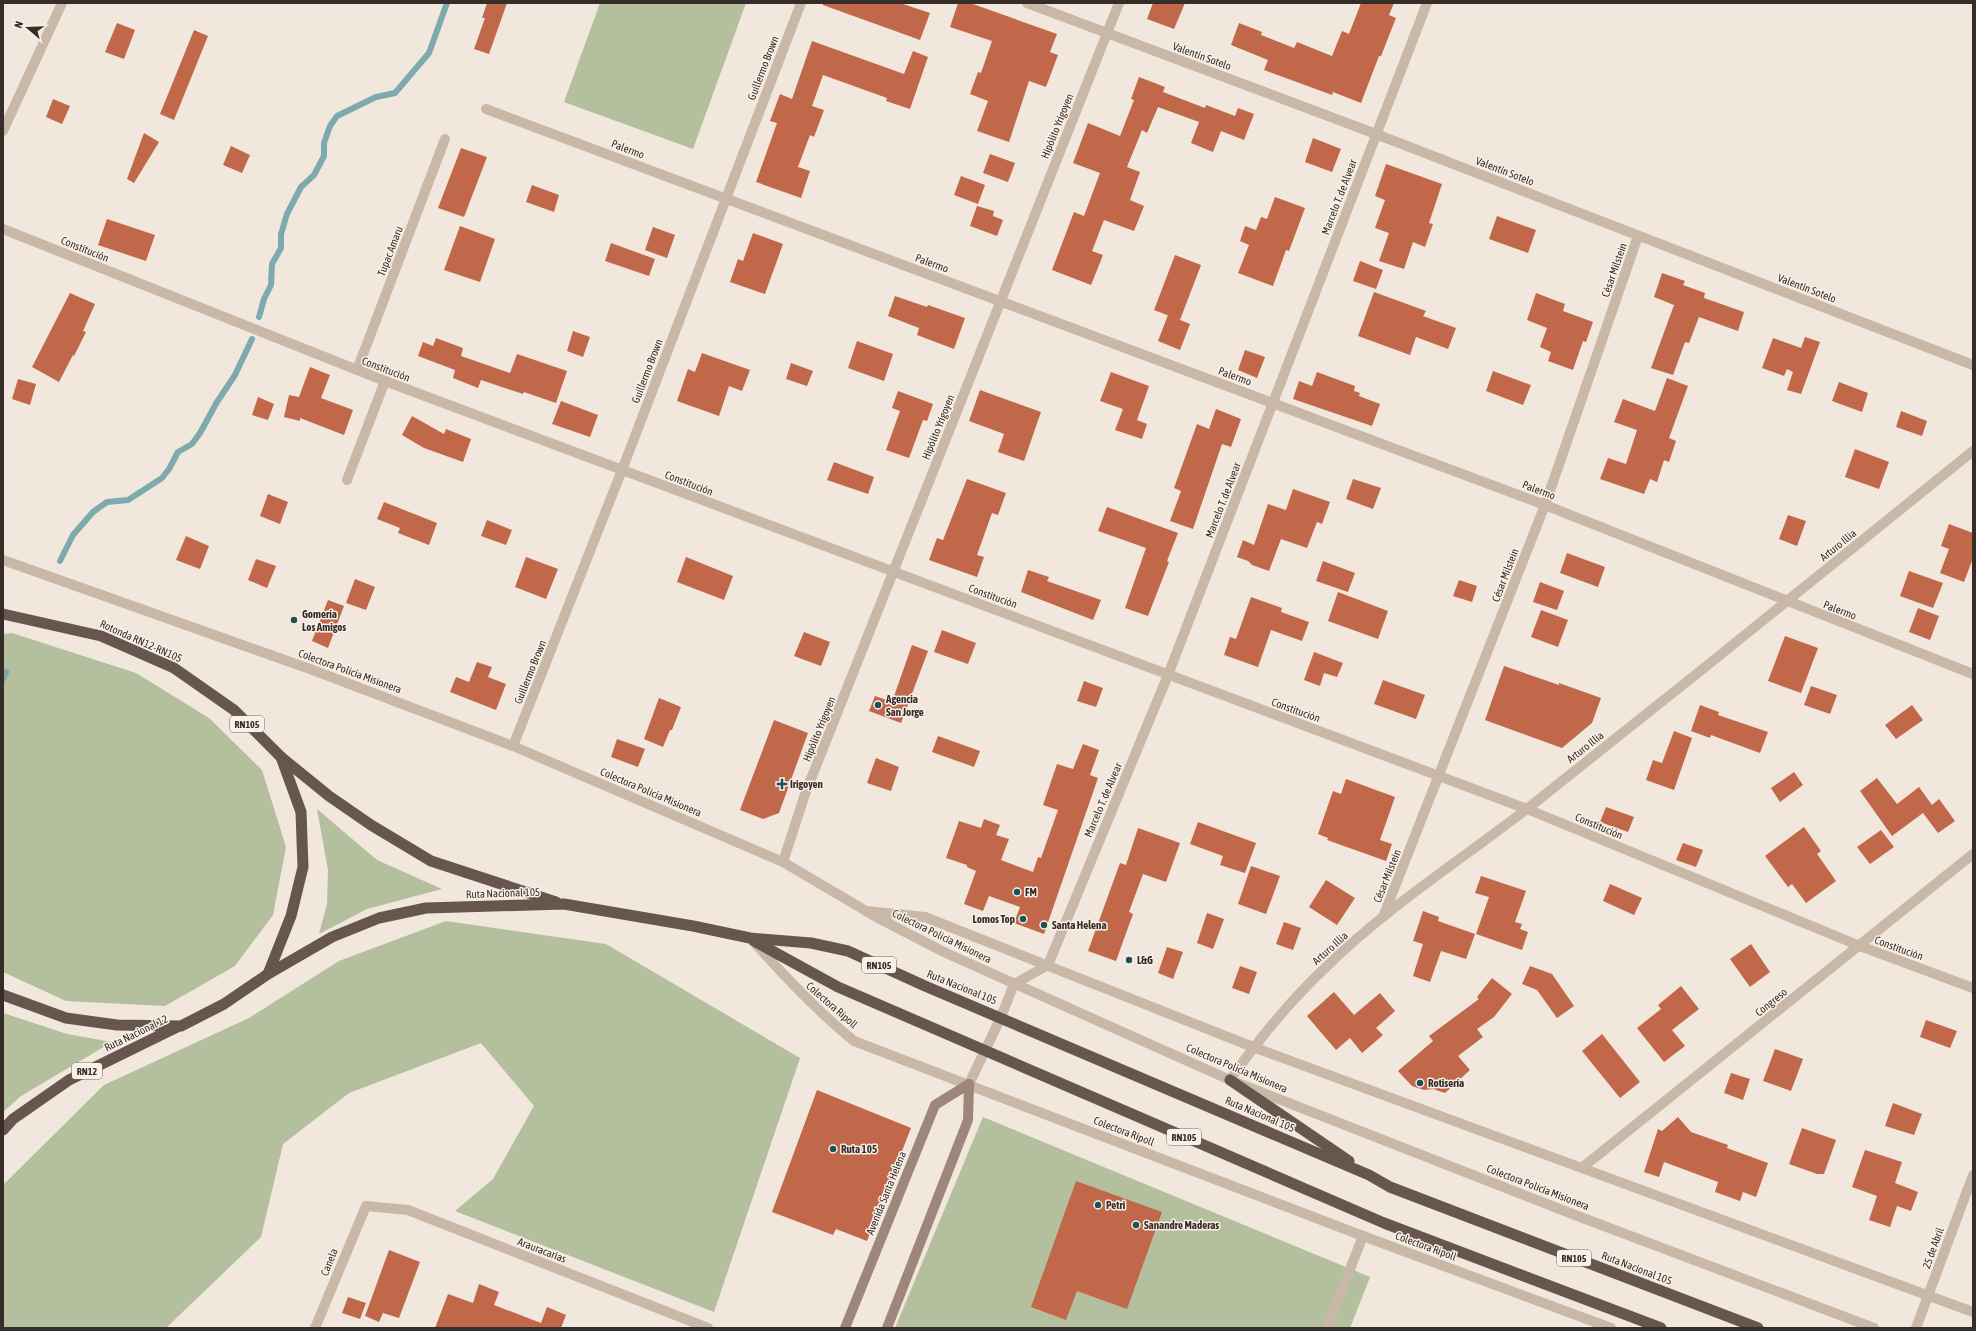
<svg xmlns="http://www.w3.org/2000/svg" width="1976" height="1331" font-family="'Asap Condensed',sans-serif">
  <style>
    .green { fill: #b3bf9d }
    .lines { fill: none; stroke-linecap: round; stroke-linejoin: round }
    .stream { stroke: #7caaad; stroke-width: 6 }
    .building { fill: #c1684a }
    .service { stroke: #c9b7a8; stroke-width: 10 }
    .minor { stroke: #c9b7a8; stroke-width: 10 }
    .tertiary { stroke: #c9b7a8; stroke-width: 10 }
    .secondary { stroke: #9c877a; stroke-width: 10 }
    .trunk { stroke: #66564d; stroke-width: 11 }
    .poi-dot { fill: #1f5256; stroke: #f9f1e8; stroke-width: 1.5 }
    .labels { text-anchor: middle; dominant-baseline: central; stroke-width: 3; stroke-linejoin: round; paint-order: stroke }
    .shield { fill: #f9f1e8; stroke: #706862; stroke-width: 1 }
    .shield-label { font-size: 10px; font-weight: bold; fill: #362d28 }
    .street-label { font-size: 11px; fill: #362d28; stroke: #f9f1e8 }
    .poi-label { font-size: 11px; font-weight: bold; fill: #362d28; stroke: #f9f1e8; text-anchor: start }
  </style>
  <rect width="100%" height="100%" fill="#f1e7dc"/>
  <g class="green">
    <polygon points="600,3 746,3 693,149 564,102"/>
    <polygon points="12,633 136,673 209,718 262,770 286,847 273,915 235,966 165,1006 66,1001 3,972 3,634"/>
    <polygon points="317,809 377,860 442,889 367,909 319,934 327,904 328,870"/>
    <polygon points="446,921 606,944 800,1058 714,1312 455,1211 493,1179 534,1106 481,1043 349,1093 283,1144 261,1237 166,1328 3,1328 3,1185 104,1085 249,1018 339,961"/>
    <polygon points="3,1013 67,1034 112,1042 21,1096 3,1112"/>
    <polygon points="983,1117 1370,1277 1350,1328 895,1328"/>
  </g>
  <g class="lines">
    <g class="stream">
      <polyline points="259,317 264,299 271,285 272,264 281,248 281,234 287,214 301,187 314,175 324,156 324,143 330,126 337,116 376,97 395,93 429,53 447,3"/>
      <polyline points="60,561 73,535 93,512 107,502 128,500 162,478 169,469 178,452 192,444 200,433 217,402 235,375 252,339"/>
      <polyline points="3,679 6,672"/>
    </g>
  </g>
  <g class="building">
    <polygon points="487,3 507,3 489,54 474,49 485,18 482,18"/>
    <polygon points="823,3 900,3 930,13 920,40 823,5"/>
    <polygon points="958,3 970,3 1057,34 1050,52 1058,55 1046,87 1029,81 1009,142 977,131 988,101 970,94 978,72 981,73 992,41 950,27"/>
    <polygon points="1153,3 1185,3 1174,29 1147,19"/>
    <polygon points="1361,3 1394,3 1389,15 1396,18 1381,56 1379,56 1361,103 1333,92 1332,95 1264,70 1268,60 1231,45 1239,23 1262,32 1261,35 1294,48 1297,42 1332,56 1342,31 1349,34"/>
    <polygon points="117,23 135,30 124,59 105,52"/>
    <polygon points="194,30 208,36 174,120 160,114"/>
    <polygon points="812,41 904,74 913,51 928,57 910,109 886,101 887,98 823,75 812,106 824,110 814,137 810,135 798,167 810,171 801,198 756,182 777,123 770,121 780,94 792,99"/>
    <polygon points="1139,77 1165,87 1163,92 1205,108 1206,105 1235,116 1238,108 1254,114 1244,140 1221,131 1213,152 1191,143 1199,122 1158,107 1147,133 1142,130 1127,167 1140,172 1130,200 1144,206 1134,231 1104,220 1092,251 1103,255 1091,285 1052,270 1074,212 1084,216 1100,173 1073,163 1088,123 1120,136 1134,100 1131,99"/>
    <polygon points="53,99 70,106 62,124 46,117"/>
    <polygon points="144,133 159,142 134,183 127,179"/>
    <polygon points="1313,138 1341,149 1332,172 1305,162"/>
    <polygon points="231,146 250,155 242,173 223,165"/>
    <polygon points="461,148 487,157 464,217 438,208"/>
    <polygon points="990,154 1015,163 1008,182 983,173"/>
    <polygon points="1386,164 1442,184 1429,223 1433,224 1425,247 1413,242 1404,269 1379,261 1389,233 1375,228 1385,200 1375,196"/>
    <polygon points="961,176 985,185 978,204 954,195"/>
    <polygon points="532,185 559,195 554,212 526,202"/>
    <polygon points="1275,197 1305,208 1289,251 1286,250 1273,286 1238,273 1249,245 1240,241 1245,226 1256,230 1261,217 1267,219"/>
    <polygon points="977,206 994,211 993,216 1003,220 997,236 970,226"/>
    <polygon points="1497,216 1536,230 1528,253 1489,239"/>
    <polygon points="107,219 155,235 146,261 98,245"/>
    <polygon points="460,226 495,239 480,282 444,270"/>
    <polygon points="653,227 675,235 667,258 645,250"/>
    <polygon points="753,233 783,244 765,294 730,282 738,259 743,261"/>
    <polygon points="611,243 655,259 649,276 605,261"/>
    <polygon points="1175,255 1201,265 1180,320 1154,310"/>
    <polygon points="1360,261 1383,270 1376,289 1353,281"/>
    <polygon points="1662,273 1685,281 1683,285 1705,293 1704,298 1744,312 1738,331 1699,317 1689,343 1685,342 1673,375 1651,368 1674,305 1654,297"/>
    <polygon points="1374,292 1426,311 1423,316 1456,328 1448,349 1416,337 1410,355 1358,336"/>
    <polygon points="70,293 95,304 83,331 86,332 74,356 73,355 59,382 32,367"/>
    <polygon points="1536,293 1565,304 1563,311 1593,322 1586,342 1583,341 1573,370 1548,361 1551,352 1540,347 1547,328 1527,320"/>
    <polygon points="895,296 927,307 928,305 965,318 954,349 917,335 919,328 888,316"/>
    <polygon points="1168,315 1190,324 1180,350 1158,341"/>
    <polygon points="573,331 590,337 583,357 567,351"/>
    <polygon points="1805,337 1820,342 1801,394 1787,390 1793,372 1787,369 1784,376 1762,368 1773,338 1801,348"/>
    <polygon points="436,338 463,348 461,356 510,373 517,354 567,371 556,403 524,392 523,394 481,380 478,388 453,378 455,370 418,356 423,342 433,346"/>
    <polygon points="857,341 893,354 884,381 848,368"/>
    <polygon points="1245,350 1265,357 1257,378 1238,370"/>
    <polygon points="702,353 750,370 742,391 729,386 719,416 677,401 688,369 695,372"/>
    <polygon points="791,363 813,371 807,386 786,379"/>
    <polygon points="310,367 330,375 321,398 353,410 344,435 300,418 300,421 284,417 289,395 299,397"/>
    <polygon points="1493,371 1531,385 1523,405 1486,391"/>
    <polygon points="1111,372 1149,386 1137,420 1147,424 1142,439 1115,430 1123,409 1100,401"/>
    <polygon points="1317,372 1355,386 1354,391 1360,393 1359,396 1380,404 1372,426 1293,399 1299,381 1312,386"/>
    <polygon points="1667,378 1688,386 1669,438 1676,441 1669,462 1664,460 1657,482 1650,479 1644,494 1600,479 1608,458 1626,464 1637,430 1614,422 1623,399 1655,411"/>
    <polygon points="18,379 36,384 30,405 12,399"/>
    <polygon points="1839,382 1868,393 1862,412 1832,401"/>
    <polygon points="980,390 1041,412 1024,461 998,452 1004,434 969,421"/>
    <polygon points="898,391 933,404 927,421 923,420 909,458 886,450 900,411 892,408"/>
    <polygon points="258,397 274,404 268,420 252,415"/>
    <polygon points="561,401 598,415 590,437 552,424"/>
    <polygon points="1216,409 1241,419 1231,447 1222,444 1193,529 1170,521 1181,491 1174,488 1197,424 1209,429"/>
    <polygon points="1901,411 1927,421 1922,436 1896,427"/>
    <polygon points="412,416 444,434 446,429 471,439 463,462 424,448 402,435"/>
    <polygon points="1855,449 1889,462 1879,489 1845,477"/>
    <polygon points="834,462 874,477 868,494 827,480"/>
    <polygon points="967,479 1006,493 998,515 992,513 977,555 984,557 977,577 929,560 937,538 943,540"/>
    <polygon points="1353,479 1381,488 1373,509 1346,499"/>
    <polygon points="1293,489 1330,502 1322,524 1317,522 1307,548 1281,539 1269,571 1252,565 1248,561 1237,557 1243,540 1254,545 1268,504 1286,510"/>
    <polygon points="268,494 288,502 280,524 260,516"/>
    <polygon points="384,502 437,523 429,545 398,533 400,528 377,519"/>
    <polygon points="1107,507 1178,533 1167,561 1169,562 1148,616 1125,608 1146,548 1098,531"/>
    <polygon points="1788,515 1806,521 1797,546 1779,539"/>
    <polygon points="487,520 512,530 506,545 481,536"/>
    <polygon points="1949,524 1973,533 1973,558 1964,582 1940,573 1949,549 1941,546"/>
    <polygon points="186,536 209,546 200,569 176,560"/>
    <polygon points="1567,553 1605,567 1598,587 1560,573"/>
    <polygon points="526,557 558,569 546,599 515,587"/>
    <polygon points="686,557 733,576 724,600 677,582"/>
    <polygon points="256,559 276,566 267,588 248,580"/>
    <polygon points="1323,561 1355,573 1348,592 1316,581"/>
    <polygon points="1028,570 1049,577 1047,581 1101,600 1093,620 1021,592"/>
    <polygon points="1909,571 1943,583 1933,608 1900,596"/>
    <polygon points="355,579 375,587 366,610 346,603"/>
    <polygon points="1459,580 1477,586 1472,602 1453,596"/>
    <polygon points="1540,582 1564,591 1557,610 1533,602"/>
    <polygon points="1338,592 1388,611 1378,639 1328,621"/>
    <polygon points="1251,597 1282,608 1281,612 1309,622 1302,641 1271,630 1258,667 1224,655 1230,637 1236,639"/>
    <polygon points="328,600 344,606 328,648 312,641"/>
    <polygon points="1918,608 1939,616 1930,640 1909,632"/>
    <polygon points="1541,610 1568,620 1558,647 1531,637"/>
    <polygon points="942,630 976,643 968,664 934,652"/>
    <polygon points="804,632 830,642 821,666 794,656"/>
    <polygon points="1785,636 1818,648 1801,693 1768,681"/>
    <polygon points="912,645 928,651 901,723 869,711 875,696 892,702"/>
    <polygon points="1314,652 1343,663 1337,677 1324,673 1320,686 1304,680"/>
    <polygon points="477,662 492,667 488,677 506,684 496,710 450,692 456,677 469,682"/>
    <polygon points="1504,666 1559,685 1559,683 1601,698 1592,723 1562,748 1485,720"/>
    <polygon points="1383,680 1425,695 1416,719 1374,704"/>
    <polygon points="1084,681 1103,688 1096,707 1077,701"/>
    <polygon points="1811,686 1837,695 1830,714 1804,705"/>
    <polygon points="659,698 681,707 672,730 670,730 663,747 644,739"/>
    <polygon points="1700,705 1719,712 1718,715 1768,732 1760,753 1711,735 1710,738 1691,731"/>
    <polygon points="1912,705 1923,720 1896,739 1885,725"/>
    <polygon points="774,720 808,733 779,813 763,819 740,810"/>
    <polygon points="1674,731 1692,738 1674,790 1646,780 1653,760 1662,763"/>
    <polygon points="938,736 980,751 974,767 932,752"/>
    <polygon points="617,739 645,749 638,767 611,757"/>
    <polygon points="1083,744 1099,750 1090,775 1098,778 1044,934 1014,923 1020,907 989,896 983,911 964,904 976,871 967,867 967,865 946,858 959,821 981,828 984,819 1000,825 996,835 1009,839 1001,860 1033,872 1038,857 1041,858 1058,810 1043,805 1057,764 1073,769"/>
    <polygon points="876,758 899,767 891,791 867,783"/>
    <polygon points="1794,772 1803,785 1780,802 1771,788"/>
    <polygon points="1877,778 1897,804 1919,787 1932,805 1939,799 1955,821 1938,833 1923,813 1892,836 1860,791"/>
    <polygon points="1346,779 1395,797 1380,840 1392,844 1386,861 1327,840 1328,838 1318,834 1333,791 1341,794"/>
    <polygon points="1606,807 1634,817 1628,832 1600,822"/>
    <polygon points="1198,822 1256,843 1245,873 1220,865 1223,856 1190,844"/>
    <polygon points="1804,827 1821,851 1817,854 1836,881 1806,903 1792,884 1788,887 1765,856"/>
    <polygon points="1138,828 1180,843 1166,882 1143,874 1129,912 1133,914 1116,961 1088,951 1120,863 1126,865"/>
    <polygon points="1881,830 1894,847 1870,864 1857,847"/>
    <polygon points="1683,843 1703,850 1696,867 1676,860"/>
    <polygon points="1251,866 1280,876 1266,914 1238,904"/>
    <polygon points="1481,876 1526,891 1515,922 1522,924 1520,929 1528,932 1522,950 1476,934 1489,897 1475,893"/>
    <polygon points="1326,880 1355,898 1337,925 1309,907"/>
    <polygon points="1610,884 1642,898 1634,915 1603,901"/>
    <polygon points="1423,911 1439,917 1438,921 1475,934 1466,959 1441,951 1430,982 1413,976 1423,944 1413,941"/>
    <polygon points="1207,913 1224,919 1213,949 1197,943"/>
    <polygon points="1284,922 1301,928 1293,950 1276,944"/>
    <polygon points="1751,944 1770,972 1750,987 1730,959"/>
    <polygon points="1167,947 1183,952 1173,979 1158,973"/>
    <polygon points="1240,966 1257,972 1249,994 1232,988"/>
    <polygon points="1530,966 1552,974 1574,1006 1557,1018 1537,990 1522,984"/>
    <polygon points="1492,978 1512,994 1494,1017 1477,1029 1483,1037 1458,1056 1470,1070 1445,1093 1433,1089 1424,1090 1412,1086 1398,1071 1433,1041 1429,1036 1479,999 1477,997"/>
    <polygon points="1681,986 1699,1009 1672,1030 1685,1046 1664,1062 1637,1028 1661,1009 1658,1005"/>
    <polygon points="1334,992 1354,1015 1380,993 1395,1011 1376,1028 1383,1035 1362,1053 1350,1038 1336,1050 1307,1016"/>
    <polygon points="1926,1020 1957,1031 1950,1048 1920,1037"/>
    <polygon points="1602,1034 1640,1082 1620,1098 1582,1051"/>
    <polygon points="1775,1049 1803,1059 1791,1091 1763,1081"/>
    <polygon points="1731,1073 1750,1079 1743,1100 1724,1093"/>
    <polygon points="817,1090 911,1128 867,1241 836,1229 833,1235 772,1212"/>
    <polygon points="1893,1103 1922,1114 1914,1135 1885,1126"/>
    <polygon points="1678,1117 1691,1132 1728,1145 1727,1148 1768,1163 1756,1197 1743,1192 1740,1201 1715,1192 1718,1182 1664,1162 1659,1177 1644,1172 1658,1129 1662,1131"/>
    <polygon points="1802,1128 1836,1140 1824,1174 1817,1174 1789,1164"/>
    <polygon points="1865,1150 1902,1162 1895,1183 1918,1192 1911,1211 1897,1206 1890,1227 1869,1220 1877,1196 1852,1187"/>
    <polygon points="1076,1181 1162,1212 1127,1309 1077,1291 1066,1320 1031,1307"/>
    <polygon points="389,1250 420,1262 399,1318 383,1313 379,1322 365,1316"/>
    <polygon points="479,1284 499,1292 494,1305 541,1323 547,1307 566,1315 561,1328 435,1328 448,1294 473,1303"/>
    <polygon points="348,1297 366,1303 360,1319 342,1313"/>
  </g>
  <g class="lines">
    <polyline class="service" points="866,911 925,917 1253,1047 1973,1312"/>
    <g class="minor">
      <polyline points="1027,3 1376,134 1973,365"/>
      <polyline points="486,109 1545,505 1973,674"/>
      <polyline points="3,131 62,3"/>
      <polyline points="3,229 385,381 1527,809 1860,946 1973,988"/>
      <polyline points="357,370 445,139"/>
      <polyline points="347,480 385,381"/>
      <polyline points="3,560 310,669 513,746 783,862 878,918 946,953 1230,1080 1575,1215 1874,1328"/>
      <polyline points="513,746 622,470 801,3"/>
      <polyline points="783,862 805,794 1119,3"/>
      <polyline points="1383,917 1545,505 1638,236"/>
      <path d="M753 941C785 977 817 1011 854 1041L1363 1236 1611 1328"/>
      <polyline points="1014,984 1048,965 1168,675 1427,3"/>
      <polyline points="1001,1017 1014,984"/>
      <path d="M1230 1080C1258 1040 1289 1002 1325 968 1389 905 1466 857 1537 801 1683 685 1828 569 1973 451"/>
      <polyline points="1583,1167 1973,854"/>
      <polyline points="315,1328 366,1206 408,1210 708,1328"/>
      <polyline points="1327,1328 1363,1236"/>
      <polyline points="1916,1328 1973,1175"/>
    </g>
    <polyline class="tertiary" points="969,1084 1001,1017"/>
    <g class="secondary">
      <polyline points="845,1328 935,1105 969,1084"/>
      <polyline points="887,1328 968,1120 969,1084"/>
    </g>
    <g class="trunk">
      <polyline points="3,614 101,636 174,668 234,710 281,757 301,812 303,867 291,916 268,974"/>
      <polyline points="281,757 329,796 371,825 431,861 556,902"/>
      <polyline points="754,941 838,987 1384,1223 1661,1328"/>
      <polyline points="3,995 66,1018 117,1025 181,1026 224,1004 268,974 332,937 379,918 426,908 564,904 693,926 750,938 811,943 848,951 925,986 1369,1175 1390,1187 1758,1328"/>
      <polyline points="1230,1080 1349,1161"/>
      <polyline points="3,1130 13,1119 69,1080 177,1027"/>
    </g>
  </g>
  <g class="poi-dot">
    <circle cx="294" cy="620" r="4"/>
    <circle cx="878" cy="705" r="4"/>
    <path d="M780 778h4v4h4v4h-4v4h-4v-4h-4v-4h4z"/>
    <circle cx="1017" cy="892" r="4"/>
    <circle cx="1023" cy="919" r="4"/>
    <circle cx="1044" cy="925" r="4"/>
    <circle cx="1129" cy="960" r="4"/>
    <circle cx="1420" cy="1083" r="4"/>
    <circle cx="833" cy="1149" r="4"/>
    <circle cx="1098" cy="1205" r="4"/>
    <circle cx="1136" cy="1225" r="4"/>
  </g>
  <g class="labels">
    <g class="shield">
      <rect x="230" y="716" width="34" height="16" rx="3"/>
      <rect x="862" y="957" width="34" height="16" rx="3"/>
      <rect x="72" y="1063" width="30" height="16" rx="3"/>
      <rect x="1167" y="1129" width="34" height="16" rx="3"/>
      <rect x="1557" y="1250" width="34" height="16" rx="3"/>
    </g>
    <g class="shield-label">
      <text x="247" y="724">RN105</text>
      <text x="879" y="965">RN105</text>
      <text x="87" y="1071">RN12</text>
      <text x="1184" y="1137">RN105</text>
      <text x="1574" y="1258">RN105</text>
    </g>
    <g class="street-label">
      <text transform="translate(1202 56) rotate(20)">Valentín Sotelo</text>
      <text transform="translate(763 68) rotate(-69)">Guillermo Brown</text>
      <text transform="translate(1057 126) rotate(-68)">Hipólito Yrigoyen</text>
      <text transform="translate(628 149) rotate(21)">Palermo</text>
      <text transform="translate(1505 171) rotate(21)">Valentín Sotelo</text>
      <text transform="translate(1339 197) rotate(-69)">Marcelo T. de Alvear</text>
      <text transform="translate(85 249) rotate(22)">Constitución</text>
      <text transform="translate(390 251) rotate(-69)">Tupac Amaru</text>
      <text transform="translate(932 263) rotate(20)">Palermo</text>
      <text transform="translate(1614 270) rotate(-71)">César Milstein</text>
      <text transform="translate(1807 288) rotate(21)">Valentín Sotelo</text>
      <text transform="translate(386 369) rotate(21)">Constitución</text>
      <text transform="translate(647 371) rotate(-69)">Guillermo Brown</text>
      <text transform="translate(1235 376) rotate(20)">Palermo</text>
      <text transform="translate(938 427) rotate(-68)">Hipólito Yrigoyen</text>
      <text transform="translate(689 483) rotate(21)">Constitución</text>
      <text transform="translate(1539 490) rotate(21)">Palermo</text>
      <text transform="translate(1223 500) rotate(-69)">Marcelo T. de Alvear</text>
      <text transform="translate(1838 545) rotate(-39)">Arturo Illia</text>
      <text transform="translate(1505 575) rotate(-69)">César Milstein</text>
      <text transform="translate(993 596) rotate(20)">Constitución</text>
      <text transform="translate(1840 610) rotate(21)">Palermo</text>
      <text transform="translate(141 641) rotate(24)">Rotonda RN12-RN105</text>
      <text transform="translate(350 671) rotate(20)">Colectora Policía Misionera</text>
      <text transform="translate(530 672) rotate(-68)">Guillermo Brown</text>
      <text transform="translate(1296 710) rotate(20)">Constitución</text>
      <text transform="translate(819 729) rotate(-68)">Hipólito Yrigoyen</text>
      <text transform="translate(1585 747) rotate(-38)">Arturo Illia</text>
      <text transform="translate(651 792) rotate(23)">Colectora Policía Misionera</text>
      <text transform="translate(1103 800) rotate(-67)">Marcelo T. de Alvear</text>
      <text transform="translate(1599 826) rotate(23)">Constitución</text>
      <text transform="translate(1387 876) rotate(-68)">César Milstein</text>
      <text transform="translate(503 893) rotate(-2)">Ruta Nacional 105</text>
      <text transform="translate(942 936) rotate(26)">Colectora Policía Misionera</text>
      <text transform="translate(1330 948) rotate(-42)">Arturo Illia</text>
      <text transform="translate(1899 948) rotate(20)">Constitución</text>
      <text transform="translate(962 987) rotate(22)">Ruta Nacional 105</text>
      <text transform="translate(1771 1002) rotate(-39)">Congreso</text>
      <text transform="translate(832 1005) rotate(41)">Colectora Ripoll</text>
      <text transform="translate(136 1033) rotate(-26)">Ruta Nacional 12</text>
      <text transform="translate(1237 1068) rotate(23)">Colectora Policía Misionera</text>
      <text transform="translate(1260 1114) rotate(23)">Ruta Nacional 105</text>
      <text transform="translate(1124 1131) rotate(21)">Colectora Ripoll</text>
      <text transform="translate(1538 1187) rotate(21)">Colectora Policía Misionera</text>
      <text transform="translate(886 1193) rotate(-68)">Avenida Santa Helena</text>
      <text transform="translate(1426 1246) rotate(20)">Colectora Ripoll</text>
      <text transform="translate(1933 1248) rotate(-70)">25 de Abril</text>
      <text transform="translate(542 1250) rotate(21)">Arauracarias</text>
      <text transform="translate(329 1262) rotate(-68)">Canela</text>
      <text transform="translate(1637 1268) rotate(21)">Ruta Nacional 105</text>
    </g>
    <g class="poi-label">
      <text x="302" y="614">Gomería<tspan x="302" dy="13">Los Amigos</tspan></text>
      <text x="886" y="699">Agencia<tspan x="886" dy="13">San Jorge</tspan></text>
      <text x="790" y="784">Irigoyen</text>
      <text x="1025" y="892">FM</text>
      <text x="1015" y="919" text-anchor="end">Lomos Top</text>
      <text x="1052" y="925">Santa Helena</text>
      <text x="1137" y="960">L&amp;G</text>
      <text x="1428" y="1083">Rotisería</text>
      <text x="841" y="1149">Ruta 105</text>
      <text x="1106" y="1205">Petri</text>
      <text x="1144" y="1225">Sanandre Maderas</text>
    </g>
  </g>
  <rect width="1976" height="1331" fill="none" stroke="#362d28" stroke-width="8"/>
  <g transform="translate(28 28) rotate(289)" stroke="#f9f1e8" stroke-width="3" paint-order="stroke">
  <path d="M0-3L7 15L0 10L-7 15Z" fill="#362d28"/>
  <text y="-6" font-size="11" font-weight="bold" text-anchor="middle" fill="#362d28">N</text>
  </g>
</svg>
